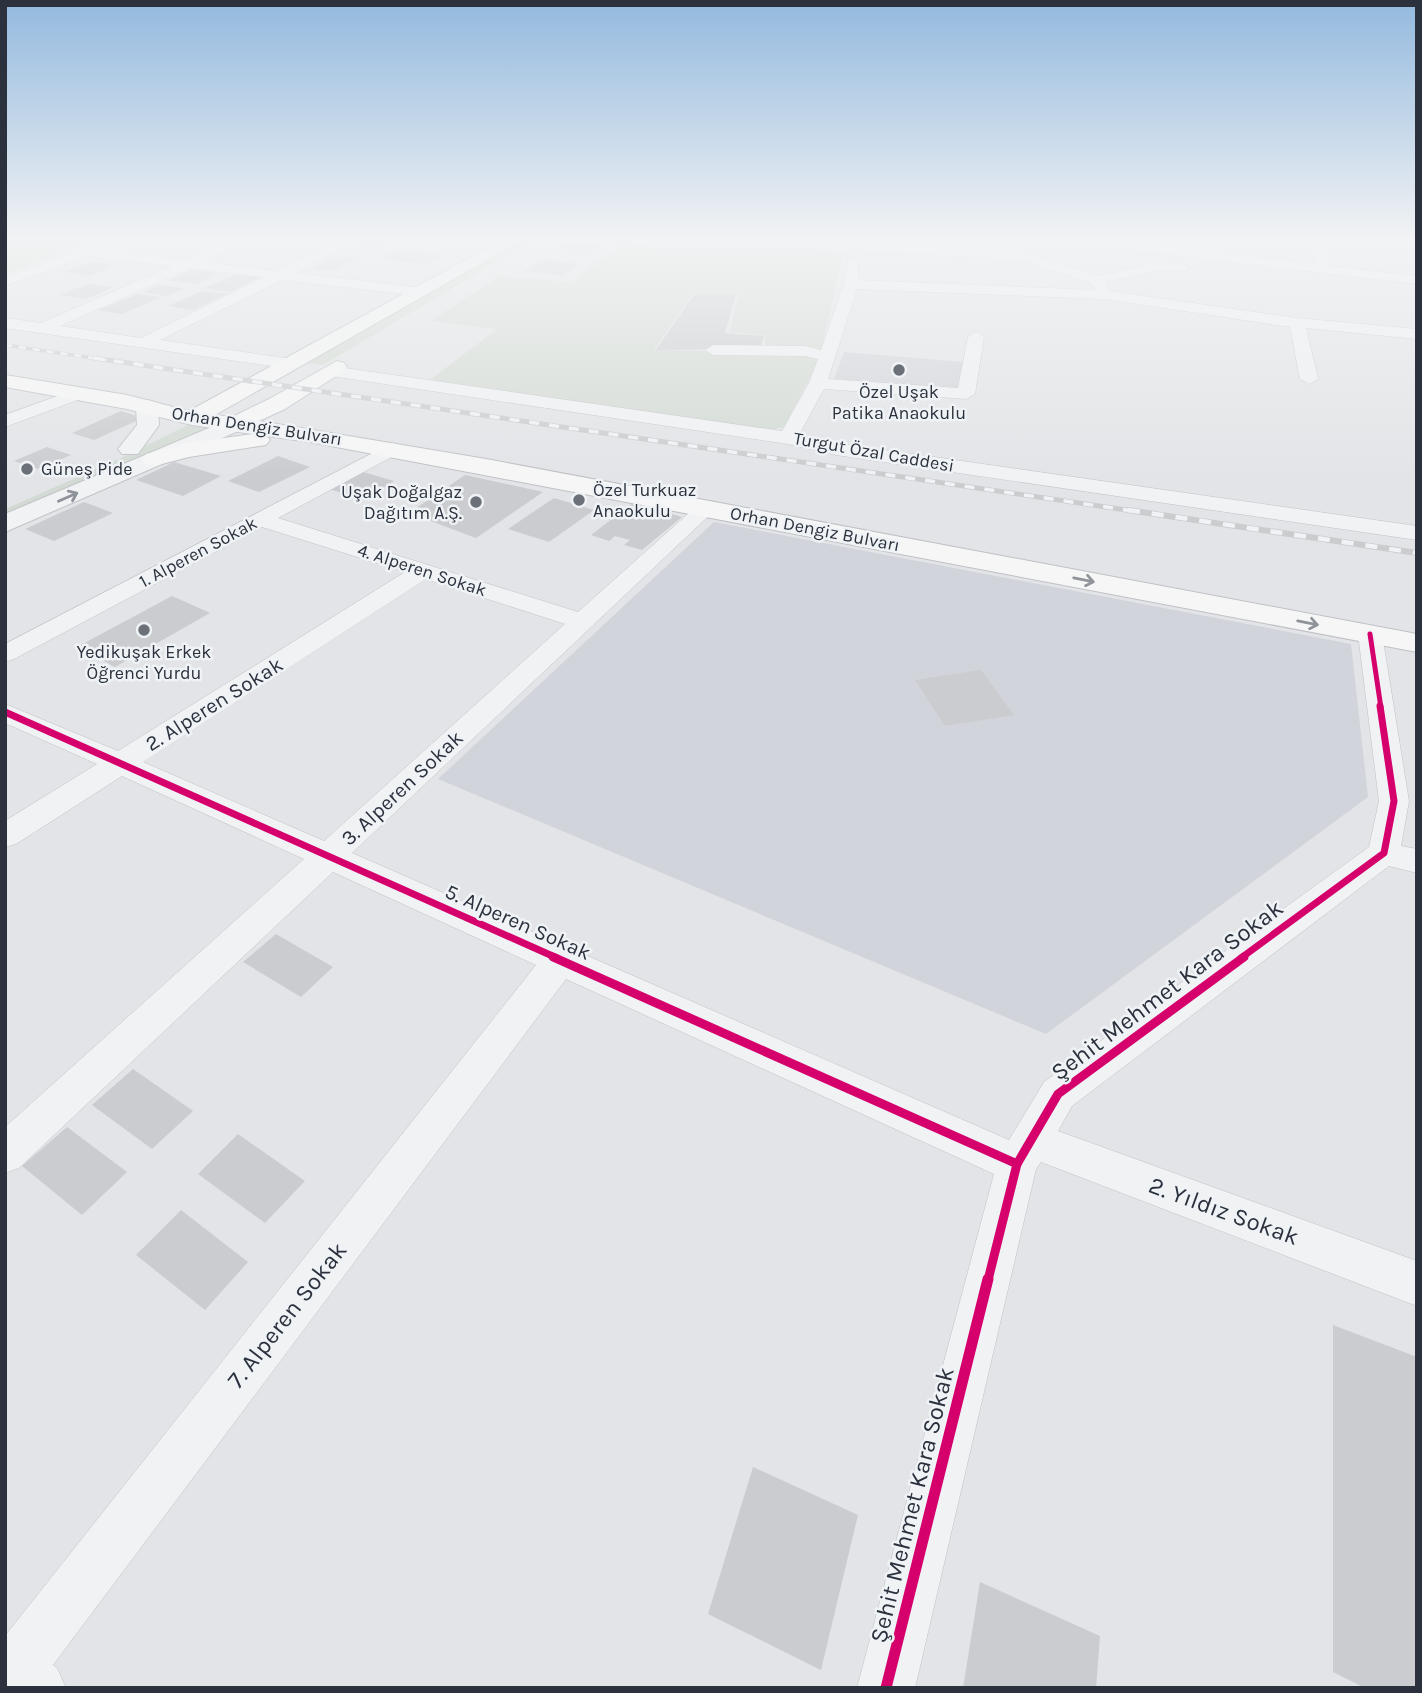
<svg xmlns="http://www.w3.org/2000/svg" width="1422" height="1693" font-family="Karla,sans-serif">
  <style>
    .built { fill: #d1d4da }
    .green { fill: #d3dad3 }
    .building { fill: #cbcccf }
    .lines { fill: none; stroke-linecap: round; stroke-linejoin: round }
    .minor-casing { stroke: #c1c2c5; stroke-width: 1 }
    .tertiary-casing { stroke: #c1c2c5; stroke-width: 2 }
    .primary-casing { stroke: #bfc1c4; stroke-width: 2 }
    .minor { fill: #f1f2f4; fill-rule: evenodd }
    .tertiary { fill: #f1f2f4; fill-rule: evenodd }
    .primary { fill: #f6f6f6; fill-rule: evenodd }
    .rail-far2-casing { stroke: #cbccce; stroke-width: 3.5 }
    .rail-far1-casing { stroke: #cbccce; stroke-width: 5 }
    .rail-casing { stroke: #cbccce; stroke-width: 6 }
    .rail-far2 { stroke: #f0f3f6; stroke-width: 2.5; stroke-dasharray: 7; stroke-linecap: butt }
    .rail-far1 { stroke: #f0f3f6; stroke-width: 3.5; stroke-dasharray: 10; stroke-linecap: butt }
    .rail { stroke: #f0f3f6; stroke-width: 4.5; stroke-dasharray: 12; stroke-linecap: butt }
    .cycleway-far3-casing { stroke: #f0f3f6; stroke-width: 9 }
    .cycleway-far2-casing { stroke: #f0f3f6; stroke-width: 11 }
    .cycleway-far1-casing { stroke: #f0f3f6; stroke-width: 13 }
    .cycleway-casing { stroke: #f0f3f6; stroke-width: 16 }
    .cycleway-far3 { stroke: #d6006c; stroke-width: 5 }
    .cycleway-far2 { stroke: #d6006c; stroke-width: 7 }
    .cycleway-far1 { stroke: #d6006c; stroke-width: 9 }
    .cycleway { stroke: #d6006c; stroke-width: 11 }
    .oneway { stroke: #8e9299 }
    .oneway2 { stroke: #90949a }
    .poi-dot { fill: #6b7079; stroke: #f0f3f6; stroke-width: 2.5 }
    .labels { text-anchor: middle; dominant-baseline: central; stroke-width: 5; stroke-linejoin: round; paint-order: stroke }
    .far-poi-label { font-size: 18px; fill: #2b323e; stroke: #f0f3f6 }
    .far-street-label { font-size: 18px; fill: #2b323e; stroke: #f0f3f6 }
    .street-label { font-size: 21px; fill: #2b323e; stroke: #f0f3f6 }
    .near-street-label { font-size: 24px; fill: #2b323e; stroke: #f0f3f6 }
  </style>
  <rect width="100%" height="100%" fill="#e2e4e7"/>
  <g class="built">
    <polygon points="844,352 963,362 957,390 834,379"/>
    <polygon points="714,522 1351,644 1368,797 1046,1034 438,779"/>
  </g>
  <g class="green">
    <polygon points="5,240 94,240 5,274"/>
    <polygon points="522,240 534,240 323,365 308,363"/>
    <polygon points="621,243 845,247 821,350 766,347 765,335 730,332 738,294 694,292 654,350 801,353 820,359 784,427 770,430 430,380 497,329 431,321 499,276 572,282"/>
    <polygon points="190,424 209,428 5,516 5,509 115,461"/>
  </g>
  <g class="building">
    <polygon points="357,240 391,240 379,246 352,243"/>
    <polygon points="574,240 590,240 606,243 584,255 555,251"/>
    <polygon points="399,250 442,255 425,264 381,259"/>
    <polygon points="338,256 358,258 334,270 313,268"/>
    <polygon points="544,259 580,264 562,276 524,271"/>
    <polygon points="91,262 116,265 89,276 63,272"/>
    <polygon points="192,270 219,273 196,284 169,280"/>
    <polygon points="237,274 261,277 230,292 205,288"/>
    <polygon points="88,284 114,287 86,299 59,295"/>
    <polygon points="160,285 184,288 167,296 142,292"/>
    <polygon points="202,291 227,294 194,310 168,306"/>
    <polygon points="695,293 736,294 725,333 764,336 760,349 656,350"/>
    <polygon points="138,294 161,297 122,314 98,310"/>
    <polygon points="121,411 143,418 94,440 72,433"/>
    <polygon points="47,447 71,455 38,469 14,461"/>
    <polygon points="278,456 310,467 259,492 228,481"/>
    <polygon points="174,462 221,476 183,496 136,480"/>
    <polygon points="360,471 394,481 365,500 329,489"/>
    <polygon points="465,475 543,492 476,538 409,513"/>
    <polygon points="554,498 594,510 549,542 508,529"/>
    <polygon points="84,502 113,513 54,541 25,529"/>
    <polygon points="633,503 682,517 642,550 624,545 630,540 615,536 609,541 591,535"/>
    <polygon points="172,596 210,613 115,667 77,647"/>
    <polygon points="981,670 1014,715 945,726 915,680"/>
    <polygon points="276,934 333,967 301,997 243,962"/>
    <polygon points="133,1069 193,1111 152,1149 92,1105"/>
    <polygon points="67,1127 127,1172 82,1215 22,1166"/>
    <polygon points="238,1134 305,1181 265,1223 198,1174"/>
    <polygon points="181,1210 248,1262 205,1310 136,1255"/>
    <polygon points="1333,1325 1417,1357 1417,1688 1365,1688 1333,1672"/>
    <polygon points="753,1467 858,1515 821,1670 708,1614"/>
    <polygon points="980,1582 1100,1636 1096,1688 963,1688"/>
  </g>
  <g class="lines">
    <defs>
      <g id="minor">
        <path d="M231 240H249L204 262 278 271 341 240H358L296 273 422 288 429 292 422 296 282 280 160 340 299 360 301 364 293 369 5 328V318L41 323 172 266 87 256 5 286V277L104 241 111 245 103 250 186 260ZM190 268 265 277 141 338 60 326Z"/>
        <polygon points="626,240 798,240 1019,251 1098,276 1159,262 1187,265 1187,271 1159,270 1105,282 1110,291 1297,318 1417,329 1417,339 1306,328 1318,379 1309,384 1300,379 1290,327 1104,299 857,289 828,379 958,388 968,337 976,332 984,337 975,394 966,399 824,389 799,435 836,443 1417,526 1417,540 836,455 788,444 331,376 323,371 331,366 782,431 809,383 818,359 805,356 713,355 705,350 713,345 805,346 821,350 844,284 848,260 858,260 858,280 1095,290 1091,283 1018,259 792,248 662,248 632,244"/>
        <polygon points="1072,240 1114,240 1316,264 1306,240 1319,240 1330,266 1417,276 1417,284 1078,244"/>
        <polygon points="1407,240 1417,240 1417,250 1412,249"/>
        <polygon points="77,389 83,390 86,394 83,398 5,427 5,415"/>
        <path d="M392 443 399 445 402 449 399 453 278 518 578 612 699 504H713L717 508 352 853 1009 1140 1044 1082 1369 847 1379 801 1358 634 1361 629 1370 627 1379 629 1382 634 1409 801 1401 846 1417 849V873L1389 866 1072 1106 1058 1131 1417 1261V1306L1041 1162 1036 1169 915 1688H857L994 1174 566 979 53 1665 57 1668 66 1688H5V1636L536 965 333 872 19 1168 5 1173V1127L304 859 122 776 16 844 5 847V821L97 764 5 723V704L118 751 405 572 262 527 14 659 5 662V644ZM426 579 565 624 324 841 143 762Z"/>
      </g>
      <g id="tertiary">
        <polygon points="147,400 155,402 158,407 159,425 138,454 122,454 118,449 137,425 136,407 139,402"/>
        <polygon points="235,417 243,419 246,424 243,429 5,532 5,514"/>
      </g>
      <polygon id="primary" points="502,240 522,240 215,415 232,417 269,399 337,361 344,363 347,367 344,371 285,409 259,421 486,459 1417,634 1417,652 310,442 267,436 270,440 266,445 189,457 154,466 146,464 142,459 146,454 187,443 253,434 192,425 127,409 5,387 5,375 127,395 189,411"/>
    </defs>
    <use href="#minor" class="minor-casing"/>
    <use href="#tertiary" class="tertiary-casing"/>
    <use href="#primary" class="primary-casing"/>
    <use href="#minor" class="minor"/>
    <use href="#tertiary" class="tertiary"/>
    <use href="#primary" class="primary"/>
    <defs>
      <polyline id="rail-far2" points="5,345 106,360"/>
      <polyline id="rail-far1" points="94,358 1140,512"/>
      <polyline id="rail" points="1128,510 1417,553"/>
    </defs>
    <use href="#rail-far2" class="rail-far2-casing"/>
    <use href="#rail-far1" class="rail-far1-casing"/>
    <use href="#rail" class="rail-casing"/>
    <use href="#rail-far2" class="rail-far2"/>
    <use href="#rail-far1" class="rail-far1"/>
    <use href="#rail" class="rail"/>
    <defs>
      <polyline id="cycleway-far3" points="1370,634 1381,708"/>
      <g id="cycleway-far2">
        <polyline points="5,712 557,958"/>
        <polyline points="1241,958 1384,853 1394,801 1380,706"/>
      </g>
      <g id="cycleway-far1">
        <polyline points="553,957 1017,1164"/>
        <polyline points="988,1280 1017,1164 1058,1094 1244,957"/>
      </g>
      <polyline id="cycleway" points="886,1688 988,1279"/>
    </defs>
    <use href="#cycleway-far3" class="cycleway-far3-casing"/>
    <use href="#cycleway-far2" class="cycleway-far2-casing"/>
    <use href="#cycleway-far1" class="cycleway-far1-casing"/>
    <use href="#cycleway" class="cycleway-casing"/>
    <use href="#cycleway-far3" class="cycleway-far3"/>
    <use href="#cycleway-far2" class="cycleway-far2"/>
    <use href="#cycleway-far1" class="cycleway-far1"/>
    <use href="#cycleway" class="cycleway"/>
  </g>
  <defs><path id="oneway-shaft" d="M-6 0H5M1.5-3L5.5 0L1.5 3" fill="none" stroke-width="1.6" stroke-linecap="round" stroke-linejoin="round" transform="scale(1.75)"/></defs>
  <use class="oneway" href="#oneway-shaft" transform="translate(68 497) rotate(-24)"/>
  <g class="oneway2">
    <use href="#oneway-shaft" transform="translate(1084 580) rotate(11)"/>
    <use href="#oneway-shaft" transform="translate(1308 623) rotate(11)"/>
  </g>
  <linearGradient id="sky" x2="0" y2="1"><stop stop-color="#93b9de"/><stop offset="0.5" stop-color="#f2f3f4"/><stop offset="1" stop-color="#f2f3f4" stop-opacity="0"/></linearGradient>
  <rect width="1422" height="477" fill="url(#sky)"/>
  <g class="poi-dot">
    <circle cx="899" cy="370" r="7"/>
    <circle cx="27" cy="469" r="7"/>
    <circle cx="579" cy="500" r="7"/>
    <circle cx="476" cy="502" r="7"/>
    <circle cx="144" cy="630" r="7"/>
  </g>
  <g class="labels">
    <g class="far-poi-label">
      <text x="899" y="392">Özel Uşak<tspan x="899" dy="21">Patika Anaokulu</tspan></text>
      <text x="41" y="469" text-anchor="start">Güneş Pide</text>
      <text x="593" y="490" text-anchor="start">Özel Turkuaz<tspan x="593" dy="21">Anaokulu</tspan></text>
      <text x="462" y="492" text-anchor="end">Uşak Doğalgaz<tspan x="462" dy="21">Dağıtım A.Ş.</tspan></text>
      <text x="144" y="652">Yedikuşak Erkek<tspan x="144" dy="21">Öğrenci Yurdu</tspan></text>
    </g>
    <g class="far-street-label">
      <text transform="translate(257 426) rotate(9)">Orhan Dengiz Bulvarı</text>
      <text transform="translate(874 452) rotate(10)">Turgut Özal Caddesi</text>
      <text transform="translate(815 529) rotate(11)">Orhan Dengiz Bulvarı</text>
      <text transform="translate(198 552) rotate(-28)">1. Alperen Sokak</text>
      <text transform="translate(422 570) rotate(18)">4. Alperen Sokak</text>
    </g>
    <g class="street-label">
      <text transform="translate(214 704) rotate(-32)">2. Alperen Sokak</text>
      <text transform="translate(402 788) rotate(-43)">3. Alperen Sokak</text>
      <text transform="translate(518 922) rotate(24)">5. Alperen Sokak</text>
    </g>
    <g class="near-street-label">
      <text transform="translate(1167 990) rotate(-37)">Şehit Mehmet Kara Sokak</text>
      <text transform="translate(1224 1211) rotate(20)">2. Yıldız Sokak</text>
      <text transform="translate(287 1315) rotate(-52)">7. Alperen Sokak</text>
      <text transform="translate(912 1505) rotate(-76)">Şehit Mehmet Kara Sokak</text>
    </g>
  </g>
  <rect width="1422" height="1693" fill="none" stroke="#2b323e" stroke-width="14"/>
</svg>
